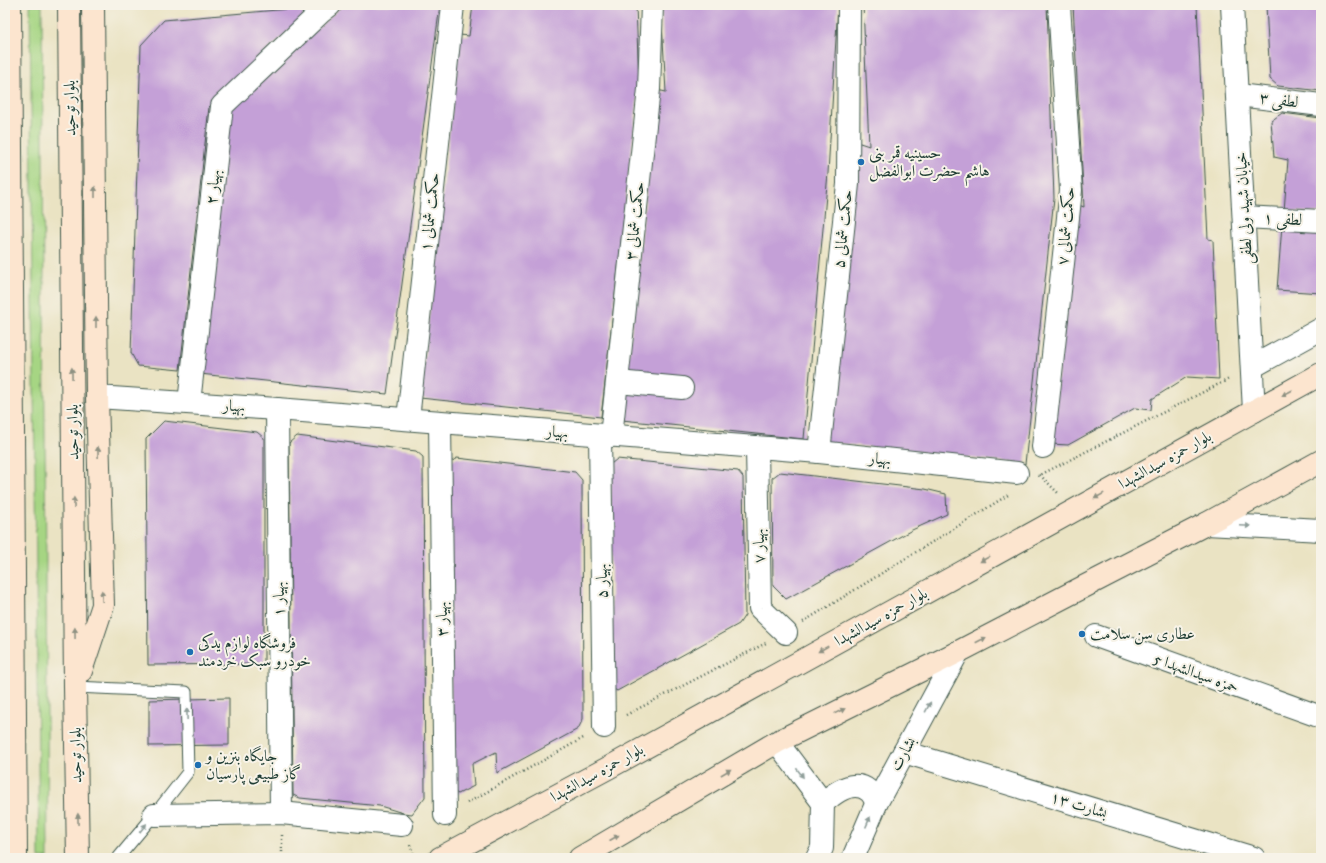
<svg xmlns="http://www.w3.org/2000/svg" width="1326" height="863" font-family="'IM FELL DW Pica',Amiri,serif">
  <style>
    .green { fill: #a6d583; stroke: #62895c }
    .building { fill: #c4a0d7 }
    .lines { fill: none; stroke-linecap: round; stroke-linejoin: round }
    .service-casing { stroke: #3d5649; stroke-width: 13 }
    .minor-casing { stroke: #3d5649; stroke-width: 24 }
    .tertiary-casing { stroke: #3d5649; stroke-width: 24 }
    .secondary-casing { stroke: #3d5649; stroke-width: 24 }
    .path { stroke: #3d5649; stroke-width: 2.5; stroke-dasharray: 1 3; stroke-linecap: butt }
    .service { stroke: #fff; stroke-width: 11 }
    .minor { stroke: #fff; stroke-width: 22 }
    .tertiary { stroke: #fff; stroke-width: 22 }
    .secondary { stroke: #fce5cf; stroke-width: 22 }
    .oneway { fill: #8e9182 }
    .oneway2 { fill: #8f9e9a }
    .poi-dot { fill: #1f6fb2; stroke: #f7f3e8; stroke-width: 1.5 }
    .labels { text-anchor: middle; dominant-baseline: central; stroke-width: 4; stroke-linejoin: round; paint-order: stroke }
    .street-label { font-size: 16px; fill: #1f3d34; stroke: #f7f3e8 }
    .poi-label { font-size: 16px; fill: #1f3d34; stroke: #f7f3e8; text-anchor: start }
  </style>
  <rect width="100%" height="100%" fill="#f7f3e8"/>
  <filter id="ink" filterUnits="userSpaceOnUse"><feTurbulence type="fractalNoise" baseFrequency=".025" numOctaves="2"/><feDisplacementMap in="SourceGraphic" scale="8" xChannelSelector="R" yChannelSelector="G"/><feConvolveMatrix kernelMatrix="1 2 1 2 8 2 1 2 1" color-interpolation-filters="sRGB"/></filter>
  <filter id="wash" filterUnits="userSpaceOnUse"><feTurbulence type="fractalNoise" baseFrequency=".012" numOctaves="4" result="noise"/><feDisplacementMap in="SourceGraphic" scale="16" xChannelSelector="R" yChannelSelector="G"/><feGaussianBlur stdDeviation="0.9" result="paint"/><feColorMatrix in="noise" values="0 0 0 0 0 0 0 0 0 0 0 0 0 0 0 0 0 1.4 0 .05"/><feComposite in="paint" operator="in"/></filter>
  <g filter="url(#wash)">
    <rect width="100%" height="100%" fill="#eae3c3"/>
    <polygon class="green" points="30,5 42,5 48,858 39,858"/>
    <g id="blocks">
      <g class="building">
        <polygon points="343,5 440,5 387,394 200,374 229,110"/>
        <polygon points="473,5 636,5 639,85 601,417 420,398 460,35 469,36"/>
        <polygon points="661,5 838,5 828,173 804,439 622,420 657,90 666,92"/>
        <polygon points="863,5 1047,5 1054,198 1025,464 825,442 857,142 869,146"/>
        <polygon points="1073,5 1197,5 1208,239 1213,240 1219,379 1187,377 1152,399 1151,410 1135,408 1068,445 1051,444 1076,204 1084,207"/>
        <polygon points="1266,5 1321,5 1321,91 1278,86 1270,79"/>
        <polygon points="300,8 304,16 209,107 180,370 138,366 131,353 141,45 164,20"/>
        <polygon points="1282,113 1321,118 1321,213 1284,211 1288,160 1274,157 1271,121"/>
        <polygon points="1282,225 1321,228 1321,293 1277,290"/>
        <polygon points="164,421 257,432 264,438 264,664 148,665 146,439"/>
        <polygon points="297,436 416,451 423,457 425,797 412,814 403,813 380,806 300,798 293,795 289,443"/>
        <polygon points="457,458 575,472 582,480 583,719 578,729 497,773 496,752 472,764 474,786 458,794 452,790 448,464"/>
        <polygon points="617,459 738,471 743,477 745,615 739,624 617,691 611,687 611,464"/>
        <polygon points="780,472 925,489 946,494 947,514 912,530 786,599 773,586 772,478"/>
        <polygon points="229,698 229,745 149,746 149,700"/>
      </g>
    </g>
  </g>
  <g filter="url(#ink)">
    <use href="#blocks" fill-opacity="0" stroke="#3d5649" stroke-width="1"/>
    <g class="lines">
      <defs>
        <polyline id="service" points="75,687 186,692 188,772 159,809 118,858"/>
        <g id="minor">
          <polyline points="1238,95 1321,105"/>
          <polyline points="1244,217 1321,221"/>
          <polyline points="1252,367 1321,329"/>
          <polyline points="618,382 682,388"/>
          <polyline points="97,397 277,409 819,452 1017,473"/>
          <polyline points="189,403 222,106 321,12 330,5"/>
          <polyline points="277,409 281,813"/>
          <polyline points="408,419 453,5"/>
          <polyline points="440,423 445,815"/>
          <polyline points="600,435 604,727"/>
          <polyline points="611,436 649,89 652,5"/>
          <polyline points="1043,447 1071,190 1059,5"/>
          <polyline points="757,448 760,608 786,633"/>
          <polyline points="819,452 848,184 849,5"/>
          <polyline points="1096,636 1321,717"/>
          <polyline points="904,752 1254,858"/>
          <polyline points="154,815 281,813 402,825"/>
        </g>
        <g id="tertiary">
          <polyline points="1232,5 1254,411"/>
          <polyline points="1206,524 1321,530"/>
          <polyline points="777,742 823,803 822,848 817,858"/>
          <path d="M823 803C834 793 854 778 869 791 872 793 874 798 877 802"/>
          <polyline points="853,858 877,802 958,652"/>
        </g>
        <g id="secondary">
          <polyline points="10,5 16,858"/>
          <polyline points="69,5 75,687 78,858"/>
          <polyline points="81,671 103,605 97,397 93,5"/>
          <polyline points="440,858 608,768 1321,374"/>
          <polyline points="580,858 777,742 958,652 1066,596 1206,524 1321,461"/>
        </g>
      </defs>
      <use href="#service" class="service-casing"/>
      <use href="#minor" class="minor-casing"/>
      <use href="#tertiary" class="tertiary-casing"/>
      <use href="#secondary" class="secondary-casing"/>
      <g class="path">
        <polyline points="1040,475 1058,493"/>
        <polyline points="1038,476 1229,379"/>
        <polyline points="803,622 1008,495"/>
        <polyline points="626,715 766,643"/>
        <polyline points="467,803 585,737"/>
        <polyline points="282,835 282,858"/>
        <polyline points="410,845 415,858"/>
      </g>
      <use href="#service" class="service"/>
      <use href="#minor" class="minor"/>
      <use href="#tertiary" class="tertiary"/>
      <use href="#secondary" class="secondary"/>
    </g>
    <defs><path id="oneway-solid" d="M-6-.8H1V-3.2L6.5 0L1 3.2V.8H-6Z"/></defs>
    <g class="oneway">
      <use href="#oneway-solid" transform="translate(95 192) rotate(-90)"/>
      <use href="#oneway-solid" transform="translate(96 322) rotate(-90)"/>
      <use href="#oneway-solid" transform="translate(72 373) rotate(-91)"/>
      <use href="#oneway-solid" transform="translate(1287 393) rotate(152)"/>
      <use href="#oneway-solid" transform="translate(98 452) rotate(-92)"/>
      <use href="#oneway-solid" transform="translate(1099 496) rotate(151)"/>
      <use href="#oneway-solid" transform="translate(74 503) rotate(-91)"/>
      <use href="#oneway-solid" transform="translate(985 559) rotate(151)"/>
      <use href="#oneway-solid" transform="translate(102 596) rotate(-92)"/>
      <use href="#oneway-solid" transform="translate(75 633) rotate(-91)"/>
      <use href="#oneway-solid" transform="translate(981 640) rotate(-27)"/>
      <use href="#oneway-solid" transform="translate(823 649) rotate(151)"/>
      <use href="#oneway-solid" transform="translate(840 711) rotate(-26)"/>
      <use href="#oneway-solid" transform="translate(726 772) rotate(-30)"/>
      <use href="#oneway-solid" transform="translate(78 819) rotate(-91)"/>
      <use href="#oneway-solid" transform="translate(614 838) rotate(-30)"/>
    </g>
    <g class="oneway2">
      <use href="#oneway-solid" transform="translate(1245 526) rotate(3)"/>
      <use href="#oneway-solid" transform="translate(928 707) rotate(-62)"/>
      <use href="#oneway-solid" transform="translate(187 714) rotate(-92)"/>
      <use href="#oneway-solid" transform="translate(800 773) rotate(53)"/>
      <use href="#oneway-solid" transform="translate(868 822) rotate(-67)"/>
      <use href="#oneway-solid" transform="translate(143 828) rotate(-51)"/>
    </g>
  </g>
  <g class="poi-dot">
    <circle cx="861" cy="162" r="4"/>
    <circle cx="1082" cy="634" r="4"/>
    <circle cx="190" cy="652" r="4"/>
    <circle cx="198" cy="765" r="4"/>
  </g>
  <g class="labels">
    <g class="street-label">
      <text transform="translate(1279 100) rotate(7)">لطفی ۳</text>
      <text transform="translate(70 108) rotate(-91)">بلوار توحید</text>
      <text transform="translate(213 187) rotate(-84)">بهیار ۲</text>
      <text transform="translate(1244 208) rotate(-93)">خیابان شهید ولی لطفی</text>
      <text transform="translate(430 212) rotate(-84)">حکمت شمالی ۱</text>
      <text transform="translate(1283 219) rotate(3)">لطفی ۱</text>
      <text transform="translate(635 221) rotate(-84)">حکمت شمالی ۳</text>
      <text transform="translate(1066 226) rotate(-85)">حکمت شمالی ۷</text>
      <text transform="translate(843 229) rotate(-84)">حکمت شمالی ۵</text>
      <text transform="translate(234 406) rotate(4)">بهیار</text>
      <text transform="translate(73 432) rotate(-91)">بلوار توحید</text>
      <text transform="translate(557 432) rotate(5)">بهیار</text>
      <text transform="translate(880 459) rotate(6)">بهیار</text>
      <text transform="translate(1165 460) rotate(-29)">بلوار حمزه سیدالشهدا</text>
      <text transform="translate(759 546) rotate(-91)">بهیار ۷</text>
      <text transform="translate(602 581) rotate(-91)">بهیار ۵</text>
      <text transform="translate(279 599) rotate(-91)">بهیار ۱</text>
      <text transform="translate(881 617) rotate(-29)">بلوار حمزه سیدالشهدا</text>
      <text transform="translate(442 619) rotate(-91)">بهیار ۳</text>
      <text transform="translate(1196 673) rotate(20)">حمزه سیدالشهدا 5</text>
      <text transform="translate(903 754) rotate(-61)">بشارت</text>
      <text transform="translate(76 755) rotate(-91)">بلوار توحید</text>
      <text transform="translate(597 773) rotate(-29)">بلوار حمزه سیدالشهدا</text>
      <text transform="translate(1079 805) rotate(17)">بشارت ۱۳</text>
    </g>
    <g class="poi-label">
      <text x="869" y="153">حسینیه قمر بنی<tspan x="869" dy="18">هاشم حضرت ابوالفضل</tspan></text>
      <text x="1090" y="634">عطاری سن سلامت</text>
      <text x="198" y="643">فروشگاه لوازم یدکی<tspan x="198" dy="18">خودرو سبک خردمند</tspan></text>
      <text x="206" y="756">جایگاه بنزین و<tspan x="206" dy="18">گاز طبیعی پارسیان</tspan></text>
    </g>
  </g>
  <rect width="1326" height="863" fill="none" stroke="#f7f3e8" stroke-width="20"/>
</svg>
